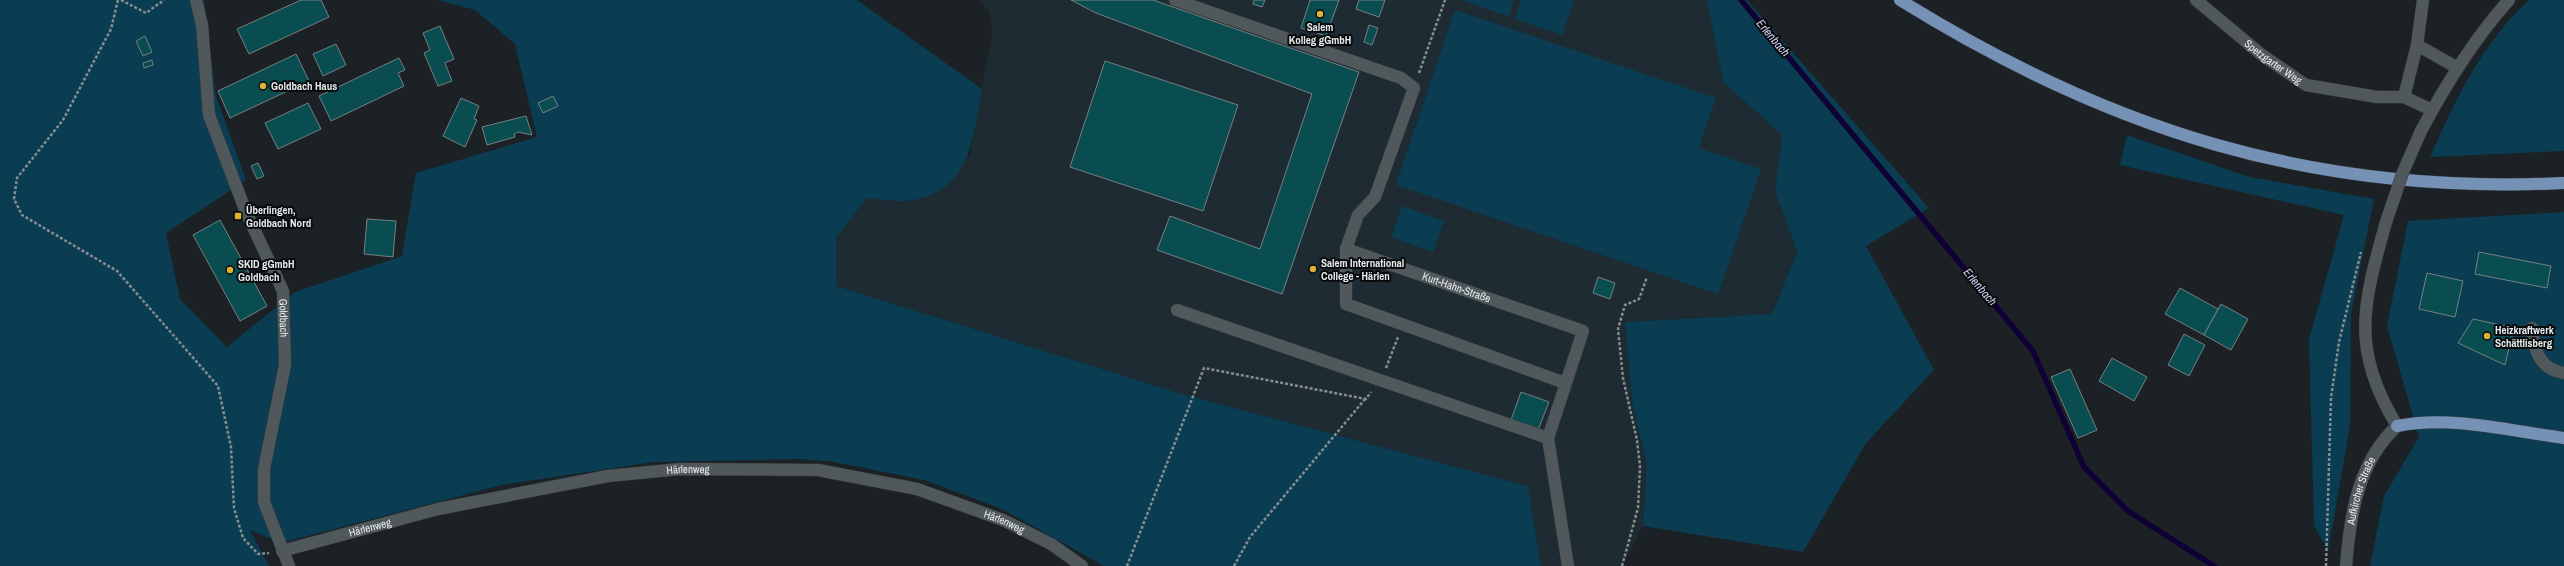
<svg xmlns="http://www.w3.org/2000/svg" width="2564" height="566" font-family="'Archivo Narrow',sans-serif">
  <style>
    .built { fill: #1e2b32 }
    .green { fill: #0a3d51 }
    .lines { fill: none; stroke-linecap: round; stroke-linejoin: round }
    .stream { stroke: #0f0036; stroke-width: 5.5 }
    .building { fill: #0a4d51; stroke: #768081 }
    .minor-casing { stroke: #373c3f; stroke-width: 13 }
    .major-casing { stroke: #373c3f; stroke-width: 13 }
    .path { stroke: #878d90; stroke-width: 2.5; stroke-dasharray: 3 2; stroke-linecap: butt }
    .minor { stroke: #50585c; stroke-width: 12 }
    .major { stroke: #7691b6; stroke-width: 12 }
    .minor-bridge-casing { stroke: #373c3f; stroke-width: 13; stroke-linecap: butt }
    .minor-bridge { stroke: #50585c; stroke-width: 12 }
    .poi-dot { fill: #ddb133; stroke: #080a0c; stroke-width: 1.5 }
    .labels { text-anchor: middle; dominant-baseline: central; stroke-width: 4; stroke-linejoin: round; paint-order: stroke }
    .poi-label { font-size: 11px; font-weight: bold; fill: #e6ebed; stroke: #080a0c; text-anchor: start }
    .street-label { font-size: 11px; fill: #e6ebed; stroke: #080a0c }
    .water-label { font-size: 12px; font-style: italic; fill: #d2d0f7; stroke: #080a0c }
  </style>
  <rect width="100%" height="100%" fill="#1b2125"/>
  <polygon class="built" points="980,0 1707,0 1723,82 1782,135 1775,191 1797,252 1772,314 1625,322 1632,402 1647,465 1643,526 1622,566 1541,566 1528,486 1182,394 836,286 836,238 867,198 913,201 970,155 992,34 990,13"/>
  <g class="green">
    <path d="M0 0H204L216 96 246 180 166 233 180 299 227 347 295 292 402 256 416 173 537 137 515 44 475 10 438 0H857L982 89C973 137 971 189 914 200 900 203 881 199 867 198L836 238V286L1182 394 1528 486 1541 566H1104L1002 509 924 480 829 461 798 459 654 462 502 485 281 543 250 530 269 566H0Z"/>
    <polygon points="1462,0 1514,0 1509,17"/>
    <polygon points="1521,0 1574,0 1562,35 1515,19"/>
    <polygon points="1707,0 1747,0 1929,208 1866,246 1934,370 1866,443 1803,552 1643,526 1647,465 1632,402 1625,322 1772,314 1797,252 1775,191 1782,135 1723,82"/>
    <path d="M2529 0H2564V151L2430 157C2455 100 2482 43 2529 0Z"/>
    <polygon points="1455,10 1716,98 1699,148 1761,169 1718,294 1396,185"/>
    <polygon points="2127,135 2249,177 2374,199 2351,314 2350,426 2328,551 2314,525 2309,339 2344,215 2120,165"/>
    <polygon points="1402,206 1444,221 1433,252 1391,237"/>
    <polygon points="2564,212 2564,566 2370,566 2384,496 2419,437 2387,326 2408,221"/>
  </g>
  <g class="lines">
    <polyline class="stream" points="1741,0 2033,351 2084,467 2128,511 2214,566"/>
  </g>
  <g class="building">
    <polygon points="301,0 321,0 329,17 249,54 237,29"/>
    <polygon points="1071,0 1153,0 1359,72 1282,294 1157,250 1170,216 1260,249 1312,94 1096,13"/>
    <polygon points="1254,0 1265,0 1262,7 1253,4"/>
    <polygon points="1310,0 1339,0 1326,36 1301,28"/>
    <polygon points="1359,0 1385,0 1379,17 1356,9"/>
    <polygon points="1369,25 1378,28 1372,45 1364,42"/>
    <polygon points="440,26 454,59 445,63 452,81 438,86 424,53 430,50 423,33"/>
    <polygon points="145,36 152,52 143,56 136,41"/>
    <polygon points="336,44 346,65 323,76 313,54"/>
    <polygon points="296,54 309,81 230,118 218,91"/>
    <polygon points="399,58 405,70 398,73 404,86 331,121 319,96"/>
    <polygon points="152,60 153,65 144,68 143,63"/>
    <polygon points="1105,61 1238,105 1203,211 1070,167"/>
    <polygon points="553,96 558,106 543,113 538,103"/>
    <polygon points="461,98 479,106 474,119 477,120 465,147 443,136"/>
    <polygon points="308,103 321,129 278,149 265,123"/>
    <polygon points="526,116 532,135 518,132 514,134 515,137 487,145 482,127"/>
    <polygon points="258,163 264,176 257,179 251,166"/>
    <polygon points="367,219 396,221 393,257 364,254"/>
    <polygon points="220,220 267,306 240,321 193,235"/>
    <polygon points="2479,252 2551,266 2547,288 2475,274"/>
    <polygon points="2427,273 2463,281 2455,317 2419,309"/>
    <polygon points="1598,277 1615,283 1610,299 1593,293"/>
    <polygon points="2180,288 2218,309 2204,335 2165,314"/>
    <polygon points="2221,304 2248,319 2231,350 2204,335"/>
    <polygon points="2473,319 2514,328 2505,365 2458,343"/>
    <polygon points="2184,334 2205,345 2189,376 2168,365"/>
    <polygon points="2112,358 2147,377 2134,401 2099,381"/>
    <polygon points="2070,369 2097,430 2078,438 2051,377"/>
    <polygon points="1521,392 1549,402 1538,430 1511,420"/>
  </g>
  <g class="lines">
    <defs>
      <g id="minor">
        <path id="s1" d="M196 0 202 25 209 115 246 212 283 291 285 365 264 469V502L289 566"/>
        <polyline points="1175,0 1401,78 1414,88 1375,197 1358,215 1346,249 1346,304 1565,383"/>
        <path id="s2" d="M2196 0 2262 55 2306 85 2377 97H2404L2432 110"/>
        <polyline points="2417,45 2456,67"/>
        <polyline points="2404,97 2417,45 2423,0"/>
        <path d="M2421 131C2446 84 2473 40 2509 0"/>
        <path id="s3" d="M1346 249 1583 331 1548 438 1568 566"/>
        <polyline points="1177,310 1548,438"/>
        <path d="M2532 328C2534 350 2539 369 2564 373"/>
        <path id="s4" d="M282 551 438 509 608 476 680 469 818 470 917 489 1003 520 1051 544 1082 566"/>
        <path id="s5" d="M2346 566C2350 515 2358 462 2397 426 2350 347 2363 305 2386 222"/>
      </g>
      <g id="major">
        <path d="M1900 0C2111 131 2314 195 2564 183"/>
        <path d="M2397 426C2451 415 2510 431 2564 438"/>
      </g>
    </defs>
    <use href="#minor" class="minor-casing"/>
    <use href="#major" class="major-casing"/>
    <g class="path">
      <polyline points="118,0 111,29 63,120 17,178 14,199 22,215 117,271 218,386 231,447 234,508 243,538 258,554 269,553"/>
      <polyline points="121,0 146,13 164,0"/>
      <polyline points="1419,73 1445,0"/>
      <polyline points="1386,368 1398,337"/>
      <polyline points="1127,566 1204,368 1366,399 1371,392"/>
      <polyline points="1234,566 1250,537 1365,399"/>
      <polyline points="1622,566 1638,508 1640,466 1637,440 1623,378 1618,329 1625,305 1639,299 1647,277"/>
      <polyline points="2326,566 2331,398 2339,342 2361,252"/>
    </g>
    <use href="#minor" class="minor"/>
    <use href="#major" class="major"/>
    <defs>
      <polyline id="minor-bridge" points="2386,222 2403,172 2421,131"/>
    </defs>
    <use href="#minor-bridge" class="minor-bridge-casing"/>
    <use href="#minor-bridge" class="minor-bridge"/>
  </g>
  <g class="poi-dot">
    <circle cx="1320" cy="14" r="4"/>
    <circle cx="263" cy="86" r="4"/>
    <rect x="234" y="212" width="8" height="8" rx="2"/>
    <circle cx="1313" cy="269" r="4"/>
    <circle cx="230" cy="270" r="4"/>
    <circle cx="2487" cy="336" r="4"/>
  </g>
  <g class="labels">
    <g class="poi-label">
      <text x="1320" y="27" text-anchor="middle">Salem<tspan x="1320" dy="13">Kolleg gGmbH</tspan></text>
      <text x="271" y="86">Goldbach Haus</text>
      <text x="246" y="210">Überlingen,<tspan x="246" dy="13">Goldbach Nord</tspan></text>
      <text x="1321" y="263">Salem International<tspan x="1321" dy="13">College - Härlen</tspan></text>
      <text x="238" y="264">SKID gGmbH<tspan x="238" dy="13">Goldbach</tspan></text>
      <text x="2495" y="330">Heizkraftwerk<tspan x="2495" dy="13">Schättlisberg</tspan></text>
    </g>
    <g class="street-label">
      <text stroke="none"><textPath href="#s2" startOffset="99">Spetzgarter Weg</textPath></text>
      <text stroke="none"><textPath href="#s3" startOffset="117">Kurt-Hahn-Straße</textPath></text>
      <text stroke="none"><textPath href="#s1" startOffset="334">Goldbach</textPath></text>
      <text stroke="none"><textPath href="#s4" startOffset="415">Härlenweg</textPath></text>
      <text stroke="none"><textPath href="#s5" startOffset="77">Aufkircher Straße</textPath></text>
      <text stroke="none"><textPath href="#s4" startOffset="739">Härlenweg</textPath></text>
      <text stroke="none"><textPath href="#s4" startOffset="91">Härlenweg</textPath></text>
    </g>
    <g class="water-label">
      <text transform="translate(1773 38) rotate(50)">Erlenbach</text>
      <text transform="translate(1980 287) rotate(50)">Erlenbach</text>
    </g>
  </g>
</svg>
